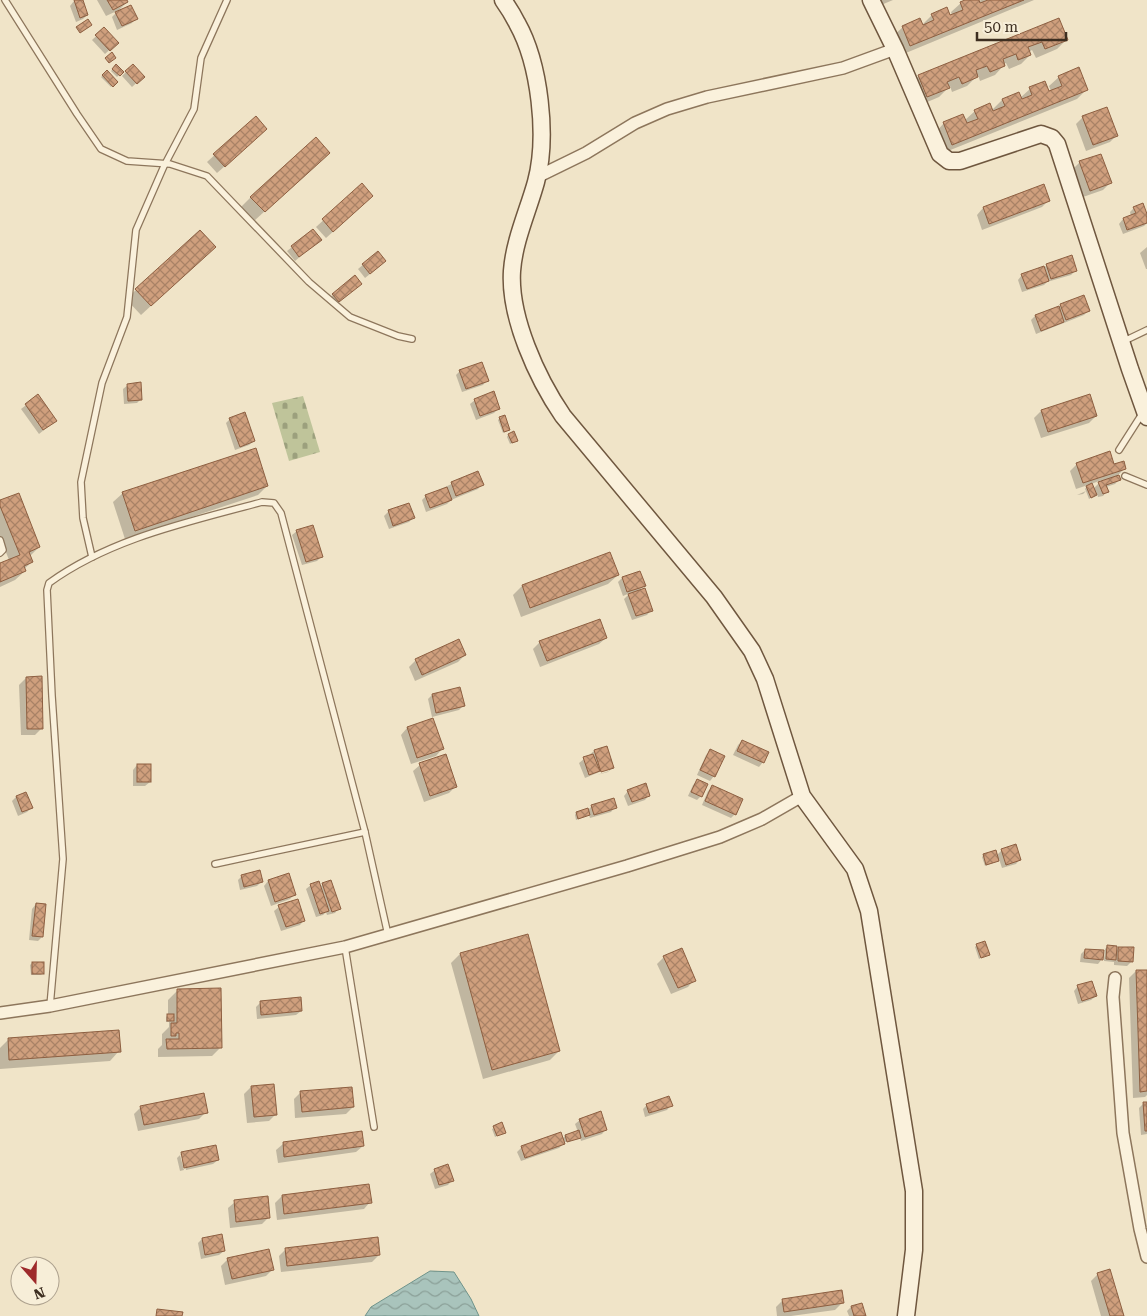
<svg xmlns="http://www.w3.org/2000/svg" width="1147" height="1316" font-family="'Roboto Serif',serif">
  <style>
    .cemetery { fill: url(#cemetery-stones) }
    .water { fill: url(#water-waves); stroke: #6f938a }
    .shadow { fill: #0003; fill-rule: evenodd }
    .building { fill: url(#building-cross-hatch); stroke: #8d5f41 }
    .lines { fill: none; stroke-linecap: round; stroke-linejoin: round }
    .lane-casing { stroke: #8d765c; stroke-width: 8 }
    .street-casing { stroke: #8d765c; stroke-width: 14 }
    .secondary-casing { stroke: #6f573f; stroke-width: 19 }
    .lane { stroke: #faf1dc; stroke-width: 5.5 }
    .street { stroke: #faf1dc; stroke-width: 11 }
    .secondary { stroke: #faf1dc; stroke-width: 16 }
  </style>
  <defs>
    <pattern id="cemetery-stones" width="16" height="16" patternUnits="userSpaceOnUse" patternTransform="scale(1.25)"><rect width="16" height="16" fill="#bfc49a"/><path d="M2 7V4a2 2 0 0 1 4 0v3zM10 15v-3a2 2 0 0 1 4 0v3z" fill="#9ca07d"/></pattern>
    <pattern id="water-waves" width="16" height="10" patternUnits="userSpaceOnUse" patternTransform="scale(1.25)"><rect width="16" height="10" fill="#a9c4bc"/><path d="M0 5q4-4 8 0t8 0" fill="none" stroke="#8ba098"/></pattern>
    <pattern id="building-cross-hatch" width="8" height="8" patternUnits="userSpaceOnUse" patternTransform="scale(1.25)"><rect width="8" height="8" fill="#cf9f7d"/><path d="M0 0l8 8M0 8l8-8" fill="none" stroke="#a98266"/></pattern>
  </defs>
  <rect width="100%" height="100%" fill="#f0e4c8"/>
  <polygon class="cemetery" points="303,396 320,452 289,461 272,403"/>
  <polygon class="water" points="430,1271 454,1272 471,1299 479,1316 365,1316 371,1307"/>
  <g class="shadow">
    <polygon points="81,0 87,15 83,19 76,22 70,6 74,1"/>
    <polygon points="97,0 126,0 127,2 119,10 106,16"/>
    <polygon points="879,0 893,0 881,5"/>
    <polygon points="968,0 977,0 978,2 981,0 1034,0 901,55 893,36 903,27 922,25 932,15 949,17 952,15 951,12 961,3"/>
    <polygon points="116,13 136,18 132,23 117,30 112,17"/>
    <polygon points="1058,20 1066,40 1057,49 1036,58 1032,50 1029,52 1030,55 1021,64 1009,69 1006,63 1003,64 1004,65 995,75 980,81 978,75 967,86 952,92 950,86 939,97 918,106 910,86 919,76"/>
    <polygon points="104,29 117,43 105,54 92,40"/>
    <polygon points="133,65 143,77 132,87 122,76"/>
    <polygon points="116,66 122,72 117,77 111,71"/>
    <polygon points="107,72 116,82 111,87 101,77"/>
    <polygon points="1059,77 1087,89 1077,99 943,153 935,133 944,123 964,121 975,111 992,110 1002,100 1020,98 1030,89 1048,92 1051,91 1049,86"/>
    <polygon points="1083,117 1117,135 1110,142 1086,151 1076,124"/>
    <polygon points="255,118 259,136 217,173 207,162"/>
    <polygon points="319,162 254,221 241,207 251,197"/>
    <polygon points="1080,162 1110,183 1103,190 1083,197 1073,169"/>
    <polygon points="362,185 365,203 326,238 316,227"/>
    <polygon points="1043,185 1049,200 1042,207 982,230 977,215 983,208"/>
    <polygon points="1134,208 1147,217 1147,223 1144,226 1123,234 1119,224 1123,219 1131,216 1130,212"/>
    <polygon points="313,231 320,240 295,261 287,251"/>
    <polygon points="1147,247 1147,269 1146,269 1140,253"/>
    <polygon points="377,253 380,266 365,278 358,269"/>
    <polygon points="205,256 141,315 126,299 136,290"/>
    <polygon points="1047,265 1076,270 1071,275 1047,282 1044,285 1022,292 1018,280 1022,275 1044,268"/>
    <polygon points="356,288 334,305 329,299 333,295"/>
    <polygon points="1061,305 1088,311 1084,315 1036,334 1031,320 1035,316"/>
    <polygon points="460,371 487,380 483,385 462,392 456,375"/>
    <polygon points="128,385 141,399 137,403 124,404 123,389"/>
    <polygon points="1089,395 1096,416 1089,423 1041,438 1034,418 1041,411"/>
    <polygon points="38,396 55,421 39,434 21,409"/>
    <polygon points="475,400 499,408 494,413 476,420 470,404"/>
    <polygon points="500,418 509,430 503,433 498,420"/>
    <polygon points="230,419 254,441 249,445 235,450 226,423"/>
    <polygon points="508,435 515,442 510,444 507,437"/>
    <path d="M1077 464 1114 466 1125 468 1118 475 1119 480 1115 484 1106 487 1107 491 1103 496 1098 497 1097 494 1089 499 1086 491 1083 494 1077 495 1086 491 1085 489 1088 485 1076 489 1070 471ZM1102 480 1093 489 1091 484Z"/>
    <polygon points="477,472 482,484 478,489 451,500 447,504 426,512 422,500 426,496"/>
    <polygon points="267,486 258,495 125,539 113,502 123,493"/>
    <polygon points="0,502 39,547 30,556 32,562 24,569 25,571 15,580 0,587 0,564 9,560 0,537"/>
    <polygon points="389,511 413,518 409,522 389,529 384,516"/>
    <polygon points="297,531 321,557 317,561 302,565 292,535"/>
    <polygon points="639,572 644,586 638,591 651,610 647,615 632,620 624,599 630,593 623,596 618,582 622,578"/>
    <polygon points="618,575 608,584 521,617 513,595 522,586"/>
    <polygon points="606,638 599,644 540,667 533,649 540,642"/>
    <polygon points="465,655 458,662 415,681 409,667 416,660"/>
    <polygon points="26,678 42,728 35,735 21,735 19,685"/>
    <polygon points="432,695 463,706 459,710 432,717 428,699"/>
    <polygon points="407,728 442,749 436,756 411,764 401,735"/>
    <polygon points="742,741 763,762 759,767 733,755 738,745"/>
    <polygon points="606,747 613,767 608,772 597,775 609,771 609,768 585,778 579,763 594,751"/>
    <polygon points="710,751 714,776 710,781 697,775 706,755"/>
    <polygon points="137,765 150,782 145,786 133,786 133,770"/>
    <polygon points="420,765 456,786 449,793 424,802 413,771"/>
    <polygon points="697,781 701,796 697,800 688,796 693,785"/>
    <polygon points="713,787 735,814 731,818 702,805 708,791"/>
    <polygon points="628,791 649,795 645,800 628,806 624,796"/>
    <polygon points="25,793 31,808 27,812 18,816 12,801 16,797"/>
    <polygon points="592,806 615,807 611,812 590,818 589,815 576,820 575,815 576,813 587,811"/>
    <polygon points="1002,850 1020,859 1016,864 1002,868 999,859 996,862 985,866 982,857 984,855 996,856"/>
    <polygon points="288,875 294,895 290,899 271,906 264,886 268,881"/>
    <polygon points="242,876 262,881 257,886 240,890 238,880"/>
    <polygon points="323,884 339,908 335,913 327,915 326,912 323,915 316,917 306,889 311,885 320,887"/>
    <polygon points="36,904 42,937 38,941 29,940 32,909"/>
    <polygon points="279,907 304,920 300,925 281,931 274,911"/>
    <polygon points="977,945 988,954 979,959 975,947"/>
    <polygon points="1107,947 1115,952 1119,948 1132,961 1127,966 1114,965 1114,962 1104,961 1105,949"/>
    <polygon points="1085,950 1102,959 1098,964 1080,962 1081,954"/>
    <polygon points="460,954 559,1051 550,1060 483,1079 451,963"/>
    <polygon points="664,957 694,980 688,987 671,994 657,964"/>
    <polygon points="32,963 43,973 41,975 31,975 30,965"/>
    <polygon points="1136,971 1147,971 1147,1095 1145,1097 1133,1098 1129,978"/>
    <polygon points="1078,986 1096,996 1091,1000 1078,1004 1074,991"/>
    <polygon points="178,990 221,1047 212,1056 158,1057 158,1049 162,1045 162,1034 169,1027 169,1022 166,1022 166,1017 168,1015 168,1000"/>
    <polygon points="261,1002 301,1011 296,1015 257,1019 256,1007"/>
    <polygon points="8,1040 119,1051 110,1061 0,1069 0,1048"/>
    <polygon points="251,1087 276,1114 269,1121 247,1123 244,1094"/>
    <polygon points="300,1093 353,1107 346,1114 295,1118 294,1099"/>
    <polygon points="1147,1103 1147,1134 1141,1135 1139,1108 1143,1104"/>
    <polygon points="647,1105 671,1105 667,1110 645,1117 643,1109"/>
    <polygon points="141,1107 206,1112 199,1119 138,1131 134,1114"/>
    <polygon points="580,1120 606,1129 602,1134 581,1141 580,1137 565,1142 559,1148 521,1161 517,1152 522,1147 562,1139 565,1136 578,1132 575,1124"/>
    <polygon points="502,1124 505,1132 495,1137 492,1129"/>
    <polygon points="283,1144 363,1146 356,1152 278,1163 276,1150"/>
    <polygon points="182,1153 218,1160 213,1164 186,1170 183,1155 180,1155 184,1170 180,1171 177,1158"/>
    <polygon points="435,1170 452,1180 448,1185 435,1189 430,1174"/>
    <polygon points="282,1196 370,1202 364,1209 277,1220 275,1203"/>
    <polygon points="235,1202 269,1217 262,1224 230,1228 228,1208"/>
    <polygon points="202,1239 224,1251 219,1255 201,1259 198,1243"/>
    <polygon points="286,1249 379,1255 372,1262 281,1272 279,1256"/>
    <polygon points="228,1259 273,1269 266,1276 225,1285 221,1266"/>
    <polygon points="1098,1274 1123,1316 1101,1316 1091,1281"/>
    <polygon points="783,1300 842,1303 835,1310 791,1316 777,1316 776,1307"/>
    <polygon points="851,1307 864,1316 849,1316 847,1311"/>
  </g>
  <g class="building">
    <polygon points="74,0 83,0 88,15 80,18"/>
    <polygon points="107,0 127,0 128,2 113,10"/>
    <polygon points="965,0 979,0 980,3 988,0 1024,0 910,46 902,26 920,18 923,25 934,20 931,14 947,7 950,15 963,10 960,2"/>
    <polygon points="131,5 138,19 122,26 115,12"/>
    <polygon points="1059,18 1068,40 1045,49 1042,42 1028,47 1031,55 1018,60 1016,54 1003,59 1005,66 990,72 987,66 976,70 978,77 962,84 959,77 947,82 950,88 927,97 918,75"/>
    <polygon points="88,19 92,25 80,33 76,27"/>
    <polygon points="104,27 119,43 110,51 95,35"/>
    <polygon points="112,52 116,58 109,63 105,58"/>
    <polygon points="116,64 124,72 120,76 112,69"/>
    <polygon points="133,64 145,77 137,84 125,71"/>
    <polygon points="1079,67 1088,90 952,145 943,122 963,114 967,123 978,119 974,110 990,103 993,111 1005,106 1002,99 1019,92 1022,99 1032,95 1029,87 1045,81 1049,91 1062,86 1058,76"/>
    <polygon points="107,70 118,82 113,87 102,75"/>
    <polygon points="1107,107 1118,136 1093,145 1082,116"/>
    <polygon points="256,116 267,129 225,167 213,154"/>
    <polygon points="316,137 330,153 265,212 250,197"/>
    <polygon points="1101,154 1112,183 1090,191 1079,161"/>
    <polygon points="362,183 373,196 333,232 322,219"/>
    <polygon points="1044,184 1050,201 989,224 983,207"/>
    <polygon points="1143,203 1147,214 1147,223 1127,230 1123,218 1136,213 1133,207"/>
    <polygon points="313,229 322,240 299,257 291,246"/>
    <polygon points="200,230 216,247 151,306 135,289"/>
    <polygon points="378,251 386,261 370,274 362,264"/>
    <polygon points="1072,255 1077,271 1051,279 1046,264"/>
    <polygon points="1044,266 1049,281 1027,289 1021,274"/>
    <polygon points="355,275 362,284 339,302 332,294"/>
    <polygon points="1084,295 1090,311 1066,320 1060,304"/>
    <polygon points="1059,306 1064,322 1041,331 1035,315"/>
    <polygon points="482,362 489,381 466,389 459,370"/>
    <polygon points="141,382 142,400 128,401 127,384"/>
    <polygon points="494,391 500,409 480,416 474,399"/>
    <polygon points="38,394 57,421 43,430 25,404"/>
    <polygon points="1090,394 1097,416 1048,432 1041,410"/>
    <polygon points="245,412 255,441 240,447 229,418"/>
    <polygon points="505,415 510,430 504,432 499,417"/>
    <polygon points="514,431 518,441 512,443 508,434"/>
    <polygon points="256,448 268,486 135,531 122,492"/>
    <polygon points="1110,451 1114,464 1124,461 1126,469 1083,483 1076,463"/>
    <polygon points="478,471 484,485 456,496 451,482"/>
    <polygon points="1119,475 1121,480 1106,485 1109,492 1103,494 1098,482"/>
    <polygon points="1092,483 1097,495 1091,498 1086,486"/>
    <polygon points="447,487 452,500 430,508 425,495"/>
    <polygon points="19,493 40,547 29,552 33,562 24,566 26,571 0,582 0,563 20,555 0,506 0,500"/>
    <polygon points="409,503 415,518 393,526 388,510"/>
    <polygon points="313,525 323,557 306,562 296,530"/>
    <polygon points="610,552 619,575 530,608 522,585"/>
    <polygon points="640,571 646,586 627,592 622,577"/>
    <polygon points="645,588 653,611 636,616 628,594"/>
    <polygon points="600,619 607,638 547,661 539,641"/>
    <polygon points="459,639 466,655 422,675 415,659"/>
    <polygon points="42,676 43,729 27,729 26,677"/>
    <polygon points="460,687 465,706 436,713 432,694"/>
    <polygon points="433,718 444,749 417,758 407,727"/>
    <polygon points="742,740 769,752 764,763 737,751"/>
    <polygon points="607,746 614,768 601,772 594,750"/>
    <polygon points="710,749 725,756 715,777 700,770"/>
    <polygon points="446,754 457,787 430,796 419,763"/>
    <polygon points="593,754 600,771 589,775 583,757"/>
    <rect x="137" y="764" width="14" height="18"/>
    <polygon points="697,779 708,784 702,797 691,792"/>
    <polygon points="646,783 650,796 632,802 627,790"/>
    <polygon points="712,785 743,799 736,815 705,801"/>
    <polygon points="26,792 33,808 22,812 16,796"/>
    <polygon points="614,798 617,808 594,815 591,805"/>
    <polygon points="588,808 590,815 578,819 576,812"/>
    <polygon points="1016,844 1021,860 1006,865 1001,849"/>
    <polygon points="996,850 999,861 986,865 983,854"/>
    <polygon points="260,870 263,882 244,887 241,875"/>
    <polygon points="289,873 296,895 275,902 268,880"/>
    <polygon points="331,880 341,909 332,912 322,883"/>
    <polygon points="319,881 329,911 320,914 310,884"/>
    <polygon points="298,899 305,921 286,927 278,905"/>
    <polygon points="36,903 46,904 43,937 32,936"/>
    <polygon points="528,934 560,1051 492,1070 460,953"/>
    <polygon points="985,941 990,955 981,958 976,944"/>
    <polygon points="1107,945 1117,946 1116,960 1106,959"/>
    <polygon points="1118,947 1134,947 1133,962 1118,961"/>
    <polygon points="682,948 696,981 678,988 663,956"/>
    <polygon points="1085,949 1104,950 1103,960 1084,958"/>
    <rect x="32" y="962" width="12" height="12"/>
    <polygon points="1136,970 1147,970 1147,1091 1140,1092"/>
    <polygon points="1092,981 1097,996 1082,1001 1077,985"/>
    <polygon points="221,988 222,1048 167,1049 166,1039 179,1039 179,1033 176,1033 176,1036 171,1036 171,1023 177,1023 177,989"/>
    <polygon points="301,997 302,1011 261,1015 260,1001"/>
    <rect x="167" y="1014" width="7" height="7"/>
    <polygon points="119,1030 121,1052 9,1060 8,1038"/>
    <polygon points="274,1084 277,1115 254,1117 251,1086"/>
    <polygon points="352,1087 354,1107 302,1112 300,1091"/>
    <polygon points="204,1093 208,1113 144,1125 140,1106"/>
    <polygon points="669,1096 673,1106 649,1113 646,1104"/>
    <polygon points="1143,1102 1147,1102 1147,1131 1145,1131"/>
    <polygon points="601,1111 607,1130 585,1137 579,1119"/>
    <polygon points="502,1122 506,1133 497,1136 493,1126"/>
    <polygon points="579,1130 581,1138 567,1142 565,1135"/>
    <polygon points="362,1131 364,1146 284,1157 283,1142"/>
    <polygon points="561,1132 565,1144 525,1158 521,1146"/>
    <polygon points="216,1145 219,1160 184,1168 181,1152"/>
    <polygon points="448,1164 454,1181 439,1185 434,1169"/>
    <polygon points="369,1184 372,1203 284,1214 282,1195"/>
    <polygon points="268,1196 270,1218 236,1222 234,1200"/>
    <polygon points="222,1234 225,1251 205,1255 202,1238"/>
    <polygon points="378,1237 380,1255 287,1266 285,1248"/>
    <polygon points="269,1249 274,1270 232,1279 227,1258"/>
    <polygon points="1110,1269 1124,1316 1110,1316 1097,1273"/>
    <polygon points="842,1290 844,1303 784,1312 782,1299"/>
    <polygon points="862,1303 866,1316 854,1316 851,1306"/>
    <polygon points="157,1309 183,1312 182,1316 156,1316"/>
  </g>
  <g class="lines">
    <defs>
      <g id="lane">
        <polyline points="5,0 77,114 101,149 127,161 170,164 207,176 309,282 350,317 398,336 412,339"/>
        <polyline points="1122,342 1147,330"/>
        <polyline points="1119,450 1142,414"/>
        <polyline points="1125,476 1147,485"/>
        <polyline points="0,540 3,550 0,553"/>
        <polyline points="92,557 83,518 81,482 102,383 127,317 136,230 164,166 194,109 201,58 227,0"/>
        <polyline points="215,864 365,832"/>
        <polyline points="345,947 374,1127"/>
        <path d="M50 1006 63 859 52 696 47 590 49 583C111 538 189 522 262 502L274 503 281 513 365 832 388 935"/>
      </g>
      <g id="street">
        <polyline points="537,177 586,153 635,123 667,109 707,97 843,68 895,49"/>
        <polyline points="1115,978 1113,997 1123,1133 1140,1229 1147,1257"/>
        <polyline points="0,1013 50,1006 345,947 627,866 720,837 762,819 802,796"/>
      </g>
      <g id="secondary">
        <path d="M503 0C508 7 513 15 517 23 540 64 548 137 536 182 528 211 514 241 512 271 509 317 537 378 563 416L714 597 752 651 765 679 802 796 855 869 869 911 914 1191V1250L906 1316"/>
        <polyline points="871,0 895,49 940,154 949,161 960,161 1041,134 1052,138 1057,144 1130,369 1147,417"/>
      </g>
    </defs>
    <use href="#lane" class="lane-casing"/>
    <use href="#street" class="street-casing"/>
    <use href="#secondary" class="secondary-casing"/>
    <use href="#lane" class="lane"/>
    <use href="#street" class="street"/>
    <use href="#secondary" class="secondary"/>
  </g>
  <g transform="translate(35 1281) rotate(160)"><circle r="24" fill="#f7eed8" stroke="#ada18e"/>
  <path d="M0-4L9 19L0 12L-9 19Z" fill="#9e2a2b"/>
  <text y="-8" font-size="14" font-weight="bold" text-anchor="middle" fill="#3d2e20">N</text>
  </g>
  <path d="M977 32v8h89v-8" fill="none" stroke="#3d2e20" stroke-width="2.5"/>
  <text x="984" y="32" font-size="15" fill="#3d2e20" stroke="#f7eed8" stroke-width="4" paint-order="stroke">50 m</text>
</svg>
